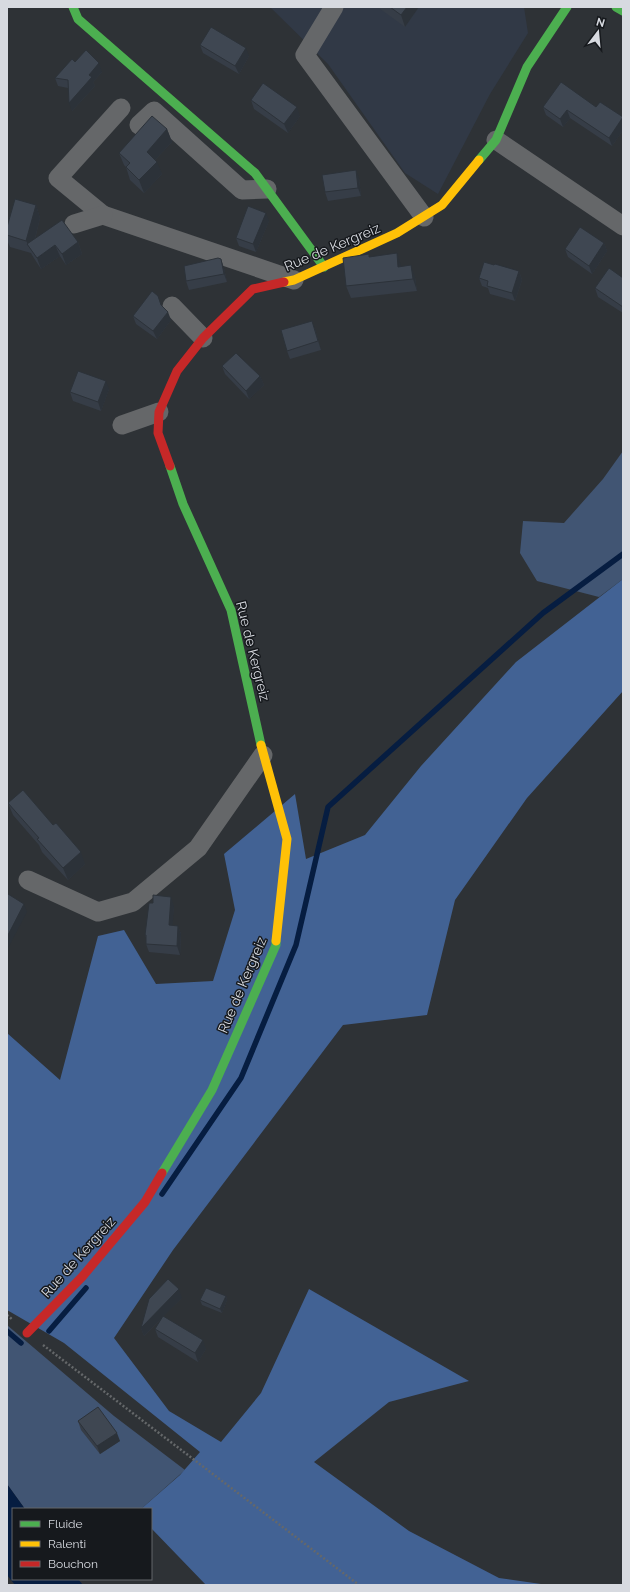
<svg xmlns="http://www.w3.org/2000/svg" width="630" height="1592" font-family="Raleway,sans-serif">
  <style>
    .built { fill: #313946 }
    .green { fill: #415573 }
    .forest { fill: #426294 }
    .water { fill: #061d41 }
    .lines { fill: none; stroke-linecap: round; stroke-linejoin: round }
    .stream { stroke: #061d41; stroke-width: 5.5 }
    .path { stroke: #65686a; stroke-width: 2.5; stroke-dasharray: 2 2; stroke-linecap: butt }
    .street { stroke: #656769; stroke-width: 19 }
    .fast { stroke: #4caf50; stroke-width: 9 }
    .slow { stroke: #ffc107; stroke-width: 9 }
    .jam { stroke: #c62828; stroke-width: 9 }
    .wall { fill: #363d47 }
    .shaded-wall { fill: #2c3239 }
    .building { fill: #3f4752; stroke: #2c3239 }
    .labels { text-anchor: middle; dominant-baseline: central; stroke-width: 3; stroke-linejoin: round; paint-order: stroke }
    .street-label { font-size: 14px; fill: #d7dae0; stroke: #16191d }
  </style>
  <rect width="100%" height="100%" fill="#2e3236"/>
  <polygon class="built" points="270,7 524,7 528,33 490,94 438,194 405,173 328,64"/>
  <g class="green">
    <polygon points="623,451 623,579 599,597 537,581 520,553 523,521 564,523 603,479"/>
    <polygon points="7,1325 114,1416 185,1470 141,1509 25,1509 7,1484"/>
  </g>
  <polygon class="forest" points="623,579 623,691 527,798 455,900 427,1015 343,1025 173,1250 114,1338 169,1411 221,1442 261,1393 309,1289 469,1381 389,1402 314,1462 409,1531 499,1578 548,1585 206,1585 151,1528 151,1509 141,1509 180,1475 200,1452 64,1343 7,1310 7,1033 60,1080 98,936 124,930 156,984 213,981 235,910 224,854 295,794 306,859 365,835 421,766 516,662"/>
  <polygon class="water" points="7,1484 25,1509 13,1509 13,1579 78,1579 83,1585 15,1585 7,1575"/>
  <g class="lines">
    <g class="stream">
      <polyline points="162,1194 241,1078 296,945 328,807 543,613 623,554"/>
      <polyline points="7,1331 21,1343"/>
      <polyline points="49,1331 86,1288"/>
    </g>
    <g class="path">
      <polyline points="7,1315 13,1320"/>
      <polyline points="43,1345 359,1585"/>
    </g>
    <g class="street">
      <polyline points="334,7 305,55 424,217"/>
      <polyline points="121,108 58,178 103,215 294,280"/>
      <polyline points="139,125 154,111 242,190 267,189"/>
      <polyline points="496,140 623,226"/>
      <polyline points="74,224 103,215"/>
      <polyline points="172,306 203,338"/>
      <polyline points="122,425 159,412"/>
      <polyline points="28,880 98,912 133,902 198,848 263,755"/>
    </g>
    <g class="fast">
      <polyline points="73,7 78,19 255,173 324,267"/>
      <polyline points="616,7 623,11"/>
      <polyline points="479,160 496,140 527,67 567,7"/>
      <polyline points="170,466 183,504 231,610 261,745"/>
      <polyline points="162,1173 212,1090 276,945 276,941"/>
    </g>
    <g class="slow">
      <polyline points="284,282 294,280 397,233 442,205 479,160"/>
      <polyline points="261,745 287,839 276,941"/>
    </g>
    <g class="jam">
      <polyline points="170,466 158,433 159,412 177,371 203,338 253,289 284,282"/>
      <polyline points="27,1333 82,1277 145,1202 162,1173"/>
    </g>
  </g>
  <g class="wall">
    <polygon points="379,7 419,7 405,27 379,8"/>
    <polygon points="200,45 249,56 239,74 203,53"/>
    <polygon points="75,62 102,72 93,82 95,86 72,111 68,88 58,86 55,78"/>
    <polygon points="251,100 300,116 288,133 254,109"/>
    <polygon points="543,107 596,107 623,117 623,130 612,146 570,118 563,127 546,115"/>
    <polygon points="167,129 172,142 155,160 162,174 144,193 130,180 126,167 124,165 119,153"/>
    <polygon points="359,178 361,196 328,201 325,192"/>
    <polygon points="36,205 40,218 35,239 78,242 82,254 66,265 60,256 41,269 32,255 31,253 10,247 7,240 7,227"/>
    <polygon points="269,221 256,252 239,246 236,238"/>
    <polygon points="604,243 607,251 592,274 568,257 565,249"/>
    <polygon points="370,257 401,266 415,277 417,291 351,298 346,286"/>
    <polygon points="224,268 227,282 189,290 186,281"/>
    <polygon points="519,271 522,280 515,301 490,294 488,288 482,286 479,278"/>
    <polygon points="623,278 623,313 598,297 595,288"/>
    <polygon points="162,306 171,320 157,339 136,324 133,316"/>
    <polygon points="315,329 321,350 290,359 287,351"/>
    <polygon points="222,366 260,376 264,385 249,399 225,374"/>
    <polygon points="109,389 101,411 73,401 70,392"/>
    <polygon points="8,803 53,825 85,864 68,880 42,852 39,845 13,815"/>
    <polygon points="174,906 172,926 178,926 181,934 180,955 149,952 146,944 146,938 145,935"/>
    <polygon points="226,1296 227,1300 222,1313 202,1305 200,1300"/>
    <polygon points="182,1298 163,1316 206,1349 198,1362 158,1337 155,1329 162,1318 144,1336 141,1328"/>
    <polygon points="78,1421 120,1441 100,1454 81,1430"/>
  </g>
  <g class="shaded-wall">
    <polygon points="407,7 419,7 405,27 401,15"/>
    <polygon points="246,48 249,56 239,74 235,66"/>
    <polygon points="99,63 102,72 93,82 95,86 72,111 69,103 89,75"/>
    <polygon points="297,107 300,116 288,133 284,124"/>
    <polygon points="567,110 570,118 563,127 560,119"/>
    <polygon points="623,117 623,130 612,146 609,138"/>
    <polygon points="167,129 172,142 151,164 147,152"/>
    <polygon points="157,162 162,174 144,193 139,180"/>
    <polygon points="356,170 359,178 361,196 358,188"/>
    <polygon points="36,205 40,218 32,250 26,241"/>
    <polygon points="266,213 269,221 256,252 253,244"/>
    <polygon points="78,242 82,254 66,265 62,254"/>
    <polygon points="604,243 607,251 592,274 589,266"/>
    <polygon points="55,245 60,256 41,269 37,258"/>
    <polygon points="397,253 401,266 403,279 398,267"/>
    <polygon points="221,259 224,268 227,282 224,274"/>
    <polygon points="411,265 415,277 417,291 413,279"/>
    <polygon points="519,271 522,280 515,301 512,293"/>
    <polygon points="168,312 171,320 157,339 153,331"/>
    <polygon points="312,321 315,329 321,350 318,341"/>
    <polygon points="260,376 264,385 249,399 246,391"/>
    <polygon points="106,381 109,389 101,411 98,402"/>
    <polygon points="81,852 85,864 68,880 63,868"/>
    <polygon points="171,897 174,906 172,934 169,925"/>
    <polygon points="24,904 27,912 8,948 7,945 7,937"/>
    <polygon points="178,926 181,934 180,955 177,946"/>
    <polygon points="179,1289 182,1298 144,1336 141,1328"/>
    <polygon points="226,1296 227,1300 222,1313 220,1309"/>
    <polygon points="203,1340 206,1349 198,1362 195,1353"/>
    <polygon points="117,1433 120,1441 100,1454 97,1446"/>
  </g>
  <g class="building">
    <polygon points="390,7 407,7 401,15"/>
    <polygon points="211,27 246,48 235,66 200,45"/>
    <polygon points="86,50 99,63 89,75 92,77 69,103 68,80 55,78 72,59 75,62"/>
    <polygon points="561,82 596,107 600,102 623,117 609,138 567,110 560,119 543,107"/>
    <polygon points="263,83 297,107 284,124 251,100"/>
    <polygon points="152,116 167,129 147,152 157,162 139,180 126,167 130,163 119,153"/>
    <polygon points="356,170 358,188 325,192 322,175"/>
    <polygon points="15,199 36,205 26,241 7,235 7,227"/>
    <polygon points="248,206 266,213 253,244 236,238"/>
    <polygon points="62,220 78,242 62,254 55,245 37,258 27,244"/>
    <polygon points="580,227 604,243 589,266 565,249"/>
    <polygon points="397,253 398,267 411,265 413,279 346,286 343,258 369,254 369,257"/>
    <polygon points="218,258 221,259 224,274 186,281 184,266"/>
    <polygon points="484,262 494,265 495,264 519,271 512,293 487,286 488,281 479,278"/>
    <polygon points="609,268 623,278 623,307 595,288"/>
    <polygon points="152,291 158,296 161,305 168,312 153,331 133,316"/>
    <polygon points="312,321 318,341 287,351 281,330"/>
    <polygon points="236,353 260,376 246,391 222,366"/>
    <polygon points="78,371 106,381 98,402 70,392"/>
    <polygon points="23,790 53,825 56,823 81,852 63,868 37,839 39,838 8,803"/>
    <polygon points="8,894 24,904 7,937 7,895"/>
    <polygon points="153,895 171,897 169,925 178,926 177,946 146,944 146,935 145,935 149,903 153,903"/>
    <polygon points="168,1279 179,1289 141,1328 149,1299"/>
    <polygon points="206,1288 226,1296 220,1309 200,1300"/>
    <polygon points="163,1316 203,1340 195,1353 155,1329"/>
    <polygon points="98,1407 117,1433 97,1446 78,1421"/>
  </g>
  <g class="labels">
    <g class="street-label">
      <text transform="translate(332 247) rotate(-23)">Rue de Kergreiz</text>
      <text transform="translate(253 651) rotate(76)">Rue de Kergreiz</text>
      <text transform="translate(242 985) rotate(-67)">Rue de Kergreiz</text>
      <text transform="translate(78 1257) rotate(-48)">Rue de Kergreiz</text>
    </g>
  </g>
  <rect width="630" height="1592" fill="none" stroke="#d7dae0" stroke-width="16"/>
  <rect x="12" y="1508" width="140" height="72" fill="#16191d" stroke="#63666b"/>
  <rect x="20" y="1521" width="20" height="6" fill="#4caf50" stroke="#63666b"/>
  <text x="48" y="1528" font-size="12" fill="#d7dae0">Fluide</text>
  <rect x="20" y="1541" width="20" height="6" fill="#ffc107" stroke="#63666b"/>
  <text x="48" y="1548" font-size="12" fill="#d7dae0">Ralenti</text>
  <rect x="20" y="1561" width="20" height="6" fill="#c62828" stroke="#63666b"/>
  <text x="48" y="1568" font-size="12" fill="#d7dae0">Bouchon</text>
  <g transform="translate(598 32) rotate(16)" stroke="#16191d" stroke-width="3" paint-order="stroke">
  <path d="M0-3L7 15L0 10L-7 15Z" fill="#d7dae0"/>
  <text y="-6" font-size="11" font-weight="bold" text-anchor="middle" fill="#d7dae0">N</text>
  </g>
</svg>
